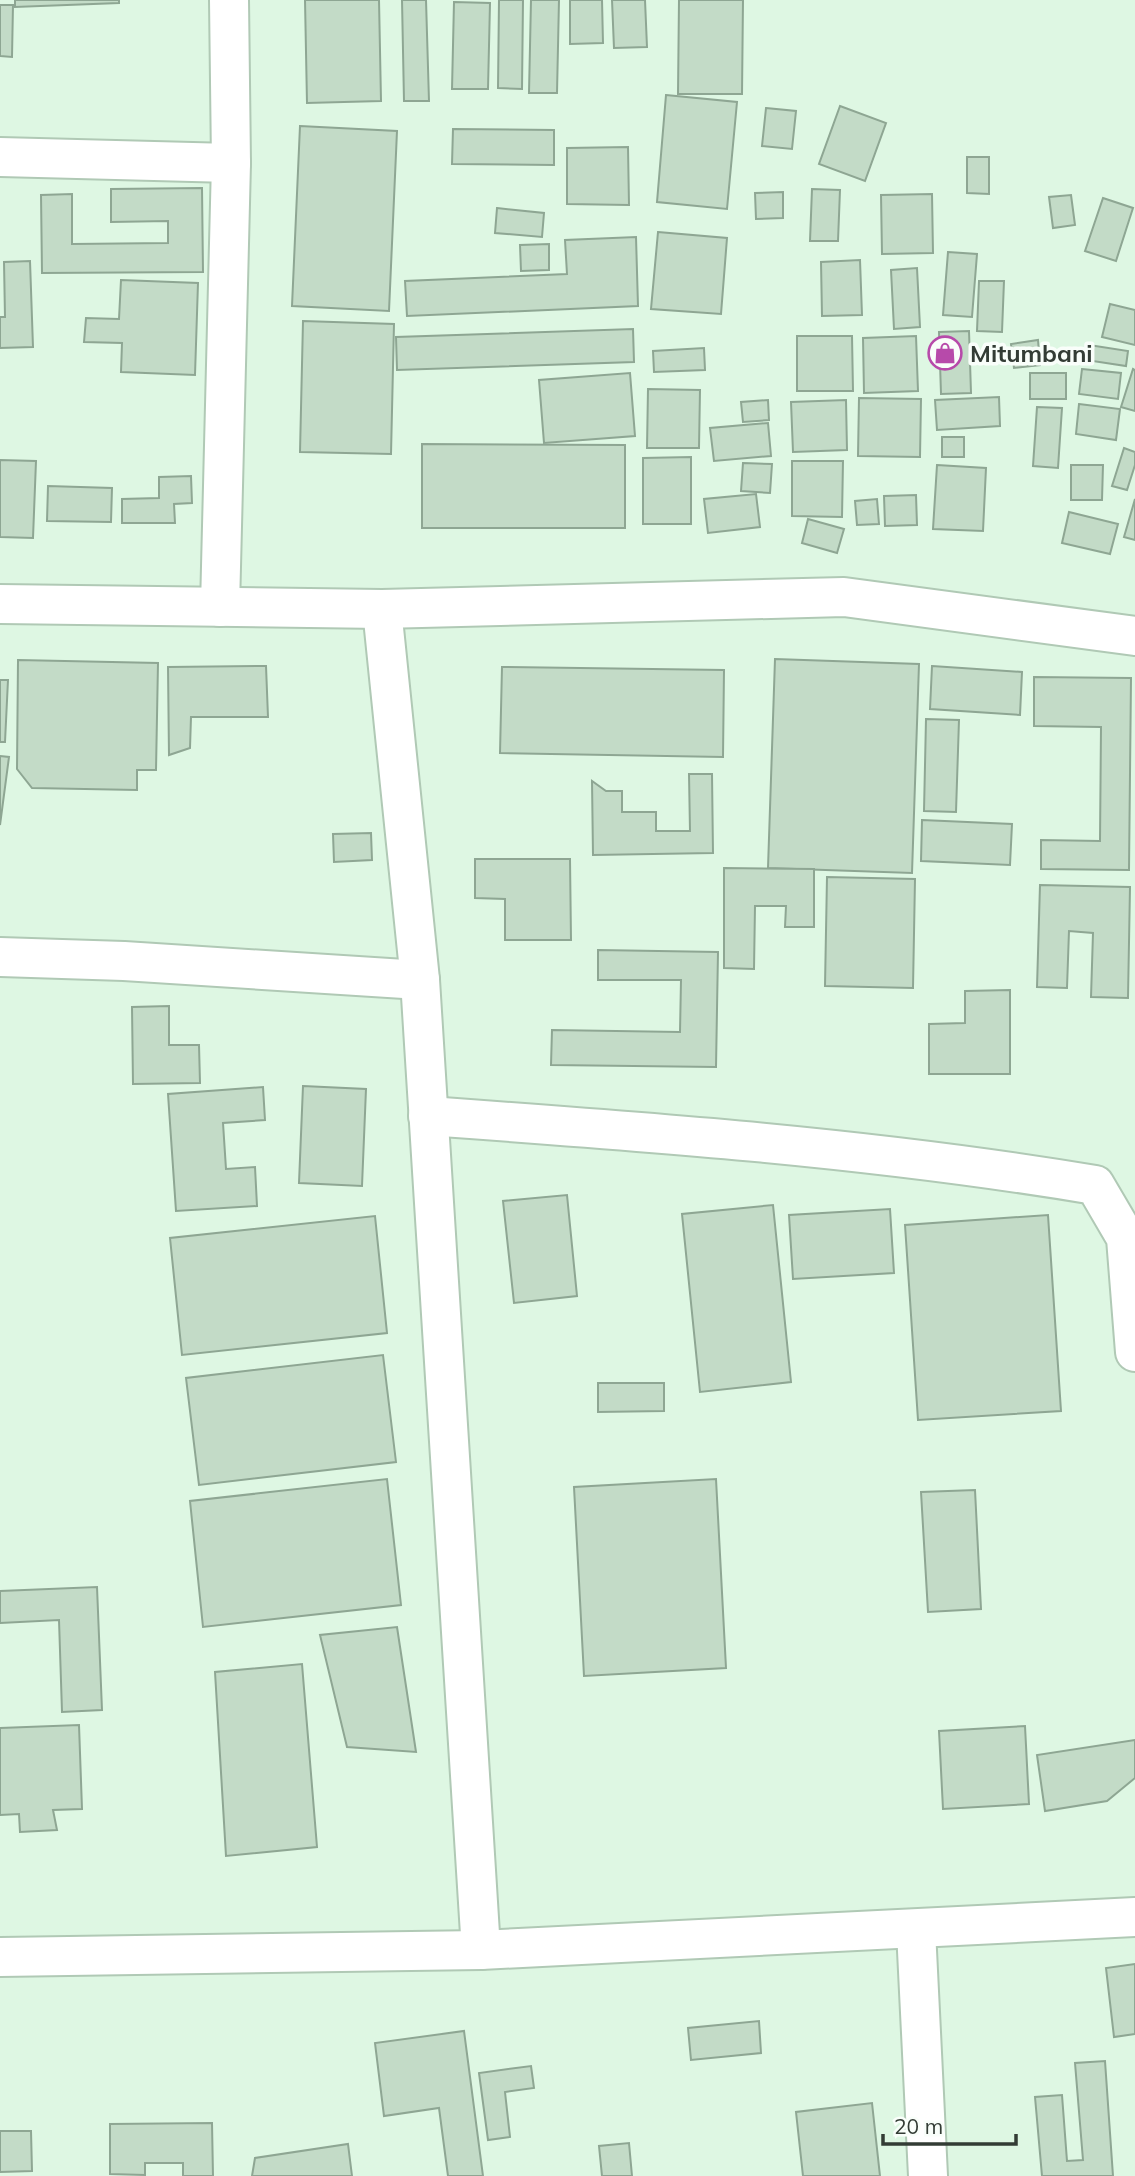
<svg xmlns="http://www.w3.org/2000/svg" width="1135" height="2176" font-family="Mulish,sans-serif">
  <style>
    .building { fill: #c3dbc7; stroke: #8ea693; stroke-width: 2 }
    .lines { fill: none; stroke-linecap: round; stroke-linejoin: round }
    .minor-casing { stroke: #b0c9b5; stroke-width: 42 }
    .minor { stroke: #fff; stroke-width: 38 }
    .labels { text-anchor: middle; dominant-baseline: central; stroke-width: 7; stroke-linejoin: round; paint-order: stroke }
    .poi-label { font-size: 24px; font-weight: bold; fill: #333c35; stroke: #f9fefa; text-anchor: start }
  </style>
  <rect width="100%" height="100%" fill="#def7e3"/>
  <g class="building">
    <polygon points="15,0 119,0 119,3 15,7"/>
    <polygon points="305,0 379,0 381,101 307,103"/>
    <polygon points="402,0 426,0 429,101 404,101"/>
    <polygon points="499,0 523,0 522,89 498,88"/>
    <polygon points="531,0 559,0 557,93 529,93"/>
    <polygon points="570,0 602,0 603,43 570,44"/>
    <polygon points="612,0 645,0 647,47 614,48"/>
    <polygon points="679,0 743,0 742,94 678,94"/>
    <polygon points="454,2 490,3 488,89 452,89"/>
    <polygon points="0,5 13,5 12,57 0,56"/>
    <polygon points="666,95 737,102 727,209 657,202"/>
    <polygon points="840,106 886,123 865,181 819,164"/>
    <polygon points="766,108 796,111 792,149 762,146"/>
    <polygon points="300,126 397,131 389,311 292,306"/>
    <polygon points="453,129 554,130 554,165 452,164"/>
    <polygon points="628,147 629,205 567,204 567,148"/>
    <polygon points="967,157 989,157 989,194 967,193"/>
    <polygon points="202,188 203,272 42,273 41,195 72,194 72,244 168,243 168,221 111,222 111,189"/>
    <polygon points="812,189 840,190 838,241 810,241"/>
    <polygon points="783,192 783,218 756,219 755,193"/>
    <polygon points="932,194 933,253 882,254 881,195"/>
    <polygon points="1071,195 1075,225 1053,228 1049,197"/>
    <polygon points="1103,198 1133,208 1116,261 1085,251"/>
    <polygon points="497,208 544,213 542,237 495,233"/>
    <polygon points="658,232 727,238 721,314 651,309"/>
    <polygon points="636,237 638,306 407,316 405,281 567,274 565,240"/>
    <polygon points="549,244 549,270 521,271 520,245"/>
    <polygon points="948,252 977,254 972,317 943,315"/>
    <polygon points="860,260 862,315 822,316 821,262"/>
    <polygon points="30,261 33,347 0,348 0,317 5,317 4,262"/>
    <polygon points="917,268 920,327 894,329 891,270"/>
    <polygon points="121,280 198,283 195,375 121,372 122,343 84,342 86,318 119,319"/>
    <polygon points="979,281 1004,281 1002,332 977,331"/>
    <polygon points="1110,304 1135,310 1135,345 1102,337"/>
    <polygon points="303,321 394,324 391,454 300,452"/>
    <polygon points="633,329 634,362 397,370 396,337"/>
    <polygon points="969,331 971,393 941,394 939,332"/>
    <polygon points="797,336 852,336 853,391 797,391"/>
    <polygon points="916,336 918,391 864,393 863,338"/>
    <polygon points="1038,340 1040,365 1014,368 1011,344"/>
    <polygon points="1089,345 1128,351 1126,366 1086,360"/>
    <polygon points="704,348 705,370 654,372 653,351"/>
    <polygon points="1082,369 1121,373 1118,399 1079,394"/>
    <polygon points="1133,369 1135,370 1135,411 1121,407"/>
    <polygon points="630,373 635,436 544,443 539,380"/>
    <rect x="1030" y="373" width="36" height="26"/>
    <polygon points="648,389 700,390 699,448 647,448"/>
    <polygon points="999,397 1000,426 937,430 935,400"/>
    <polygon points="859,398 921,399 920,457 858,456"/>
    <polygon points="768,400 769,420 743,422 741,402"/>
    <polygon points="846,400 847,450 793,452 791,402"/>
    <polygon points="1079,404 1120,409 1116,440 1076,434"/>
    <polygon points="1037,407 1062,408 1058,468 1033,466"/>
    <polygon points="768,423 771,456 714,461 710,428"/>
    <rect x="942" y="437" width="22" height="20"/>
    <polygon points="422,444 625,445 625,528 422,528"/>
    <polygon points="1124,448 1135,452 1135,465 1127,490 1112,486"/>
    <polygon points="691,457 691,524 643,524 643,458"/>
    <polygon points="0,460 36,461 33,538 0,537"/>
    <polygon points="792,461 843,461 842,517 792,516"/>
    <polygon points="743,463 772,464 770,493 741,491"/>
    <polygon points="937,465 986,468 983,531 933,529"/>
    <polygon points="1071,465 1103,465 1102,500 1071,500"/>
    <polygon points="191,476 192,503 174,504 175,523 122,523 122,499 159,498 159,477"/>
    <polygon points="48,486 112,488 111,522 47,521"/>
    <polygon points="756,494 760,527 708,533 704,499"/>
    <polygon points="916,495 917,525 885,526 884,496"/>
    <polygon points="877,499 879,524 857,525 855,501"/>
    <polygon points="1135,499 1135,540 1124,537"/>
    <polygon points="1069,512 1118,524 1110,554 1062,543"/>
    <polygon points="808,519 844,529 837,553 802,543"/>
    <polygon points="775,659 919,664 912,873 768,868"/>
    <polygon points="18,660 158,663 156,770 137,770 137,790 32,788 17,769"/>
    <polygon points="266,666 268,717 191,717 190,748 169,755 168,667"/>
    <polygon points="932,666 1022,672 1020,715 930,709"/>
    <polygon points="502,667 724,670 723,757 500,753"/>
    <polygon points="1034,677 1131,678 1129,870 1041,869 1041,840 1100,841 1101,727 1034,726"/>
    <polygon points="0,680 8,680 5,742 0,742"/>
    <polygon points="926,719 959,720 956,812 924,811"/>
    <polygon points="0,756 9,757 0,825"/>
    <polygon points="689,774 712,774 713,853 593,855 592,781 606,791 622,791 622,812 656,812 656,831 690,831"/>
    <polygon points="922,820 1012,824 1010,865 921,861"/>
    <polygon points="371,833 372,860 334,862 333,834"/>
    <polygon points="475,859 570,859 571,940 505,940 505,899 475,898"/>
    <polygon points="724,868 814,869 814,927 785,927 786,906 755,906 754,969 724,968"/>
    <polygon points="827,877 915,879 913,988 825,986"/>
    <polygon points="1040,885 1130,887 1128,998 1091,997 1093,933 1069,931 1067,988 1037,987"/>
    <polygon points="598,950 718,952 716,1067 551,1065 552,1030 680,1032 681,980 598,980"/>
    <polygon points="1010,990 1010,1074 929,1074 929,1024 965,1023 965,991"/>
    <polygon points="169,1006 169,1045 199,1045 200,1083 133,1084 132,1007"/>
    <polygon points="303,1086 366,1089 362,1186 299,1183"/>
    <polygon points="263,1087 265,1120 223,1123 226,1169 255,1167 257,1206 176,1211 168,1094"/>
    <polygon points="567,1195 577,1296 514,1303 503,1201"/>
    <polygon points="773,1205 791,1382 700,1392 682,1214"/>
    <polygon points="890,1209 894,1273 793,1279 789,1215"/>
    <polygon points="1048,1215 1061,1411 918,1420 905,1225"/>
    <polygon points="375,1216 387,1333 182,1355 170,1238"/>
    <polygon points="383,1355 396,1462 199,1485 186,1378"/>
    <polygon points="598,1383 664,1383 664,1411 598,1412"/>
    <polygon points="387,1479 401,1605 203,1627 190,1501"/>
    <polygon points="716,1479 726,1668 584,1676 574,1487"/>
    <polygon points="975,1490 981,1609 928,1612 921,1492"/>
    <polygon points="97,1587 102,1710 62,1712 59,1620 0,1623 0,1591"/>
    <polygon points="397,1627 416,1752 347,1747 320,1635"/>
    <polygon points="302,1664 317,1847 226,1856 215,1672"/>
    <polygon points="79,1725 82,1809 53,1810 57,1830 20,1832 19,1814 0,1815 0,1728"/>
    <polygon points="1025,1726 1029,1804 943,1809 939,1731"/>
    <polygon points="1135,1740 1135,1778 1107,1801 1045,1811 1037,1755"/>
    <polygon points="1135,1964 1135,2034 1114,2037 1106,1968"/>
    <polygon points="759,2021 761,2053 691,2060 688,2028"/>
    <polygon points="464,2031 483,2176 448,2176 439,2108 384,2116 375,2043"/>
    <polygon points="1105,2061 1113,2176 1042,2176 1035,2097 1062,2095 1067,2161 1083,2160 1075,2063"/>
    <polygon points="531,2066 534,2088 505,2092 510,2137 488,2140 479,2073"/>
    <polygon points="872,2103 880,2176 803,2176 796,2112"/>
    <polygon points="212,2123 213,2176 183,2176 183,2163 145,2163 145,2175 110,2174 110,2124"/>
    <polygon points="0,2131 31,2131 32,2171 0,2172"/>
    <polygon points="629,2143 632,2176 602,2176 599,2146"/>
    <polygon points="348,2144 352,2176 252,2176 255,2158"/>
  </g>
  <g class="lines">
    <defs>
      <g id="minor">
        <polyline points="0,157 231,163"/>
        <polyline points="0,604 382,609 844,597 1135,636"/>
        <polyline points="220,607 231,163 229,0"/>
        <polyline points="382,609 420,980 481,1950"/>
        <polyline points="0,957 124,961 420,980"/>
        <path d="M428 1116C651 1132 874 1148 1095 1185L1126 1238 1135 1352"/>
        <polyline points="916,1930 928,2176"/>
        <polyline points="0,1957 481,1950 1135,1917"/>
      </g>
    </defs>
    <use href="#minor" class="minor-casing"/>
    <use href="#minor" class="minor"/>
  </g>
  <defs>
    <symbol id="shop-ring" viewBox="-11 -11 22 22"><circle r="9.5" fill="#f9fefa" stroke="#b74aaa" stroke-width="1.5"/><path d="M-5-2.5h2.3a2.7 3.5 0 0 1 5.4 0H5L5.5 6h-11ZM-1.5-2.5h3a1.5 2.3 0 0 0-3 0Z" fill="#b74aaa"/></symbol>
  </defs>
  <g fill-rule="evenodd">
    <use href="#shop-ring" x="926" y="334" width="38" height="38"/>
  </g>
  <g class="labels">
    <g class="poi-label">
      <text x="970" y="353">Mitumbani</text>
    </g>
  </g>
  <path d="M883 2134v10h133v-10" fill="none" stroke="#333c35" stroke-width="3.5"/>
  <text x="894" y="2134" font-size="21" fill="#333c35" stroke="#f9fefa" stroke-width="5" paint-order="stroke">20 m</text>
</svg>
